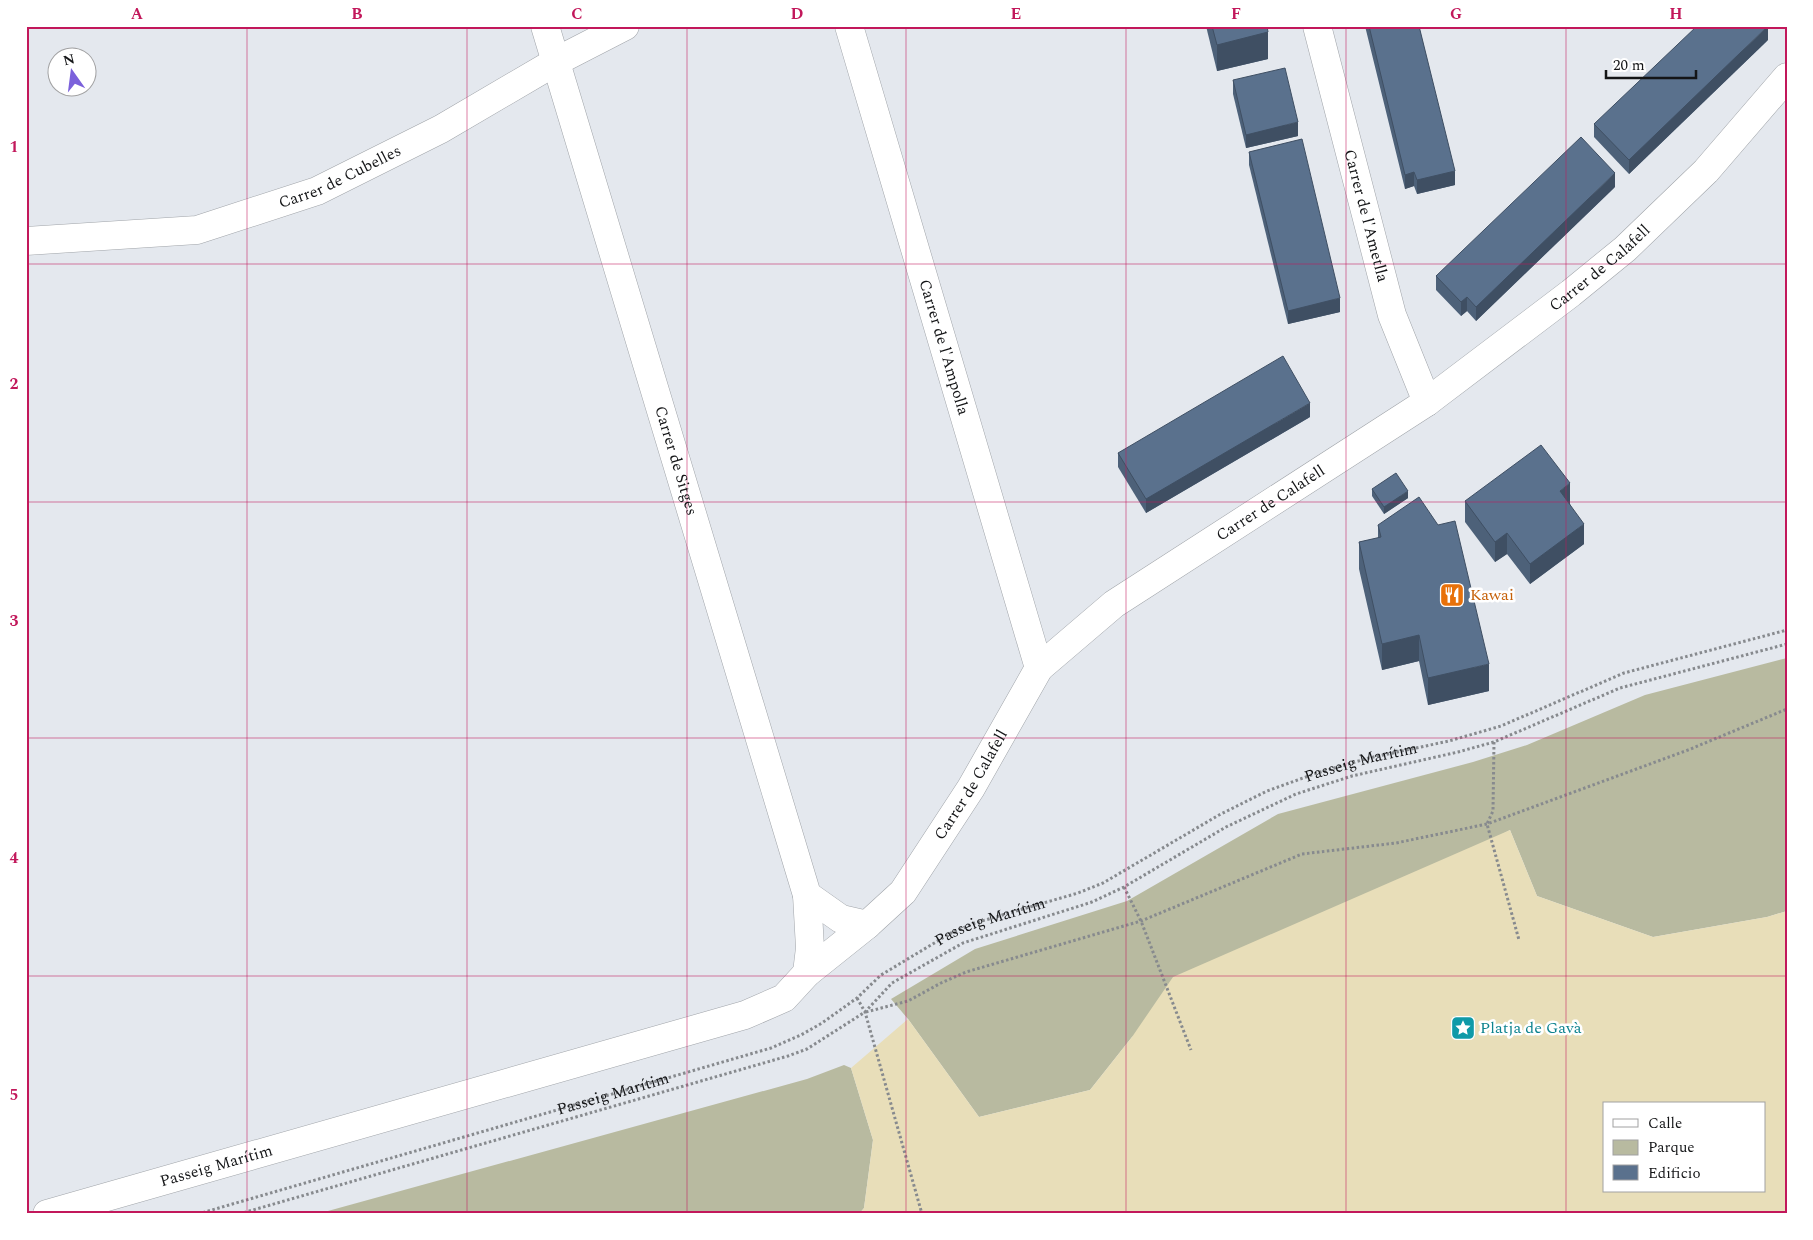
<svg xmlns="http://www.w3.org/2000/svg" width="1813" height="1240" font-family="Spectral,serif">
  <style>
    .green { fill: #b8baa0 }
    .sand { fill: #e8deb9; fill-rule: evenodd }
    .lines { fill: none; stroke-linecap: round; stroke-linejoin: round }
    .minor-casing { stroke: #a0a4a9; stroke-width: 29 }
    .path { stroke: #878a8e; stroke-width: 3; stroke-dasharray: 2.5 2.5; stroke-linecap: butt }
    .minor { stroke: #fff; stroke-width: 28 }
    .wall { fill: #4d6179 }
    .shaded-wall { fill: #3f4f63 }
    .building { fill: #5a718d; stroke: #3f4f63 }
    .grid { fill: none; stroke: #c2185b; stroke-width: 1; stroke-opacity: 0.55 }
    .labels { text-anchor: middle; dominant-baseline: central; stroke-width: 5; stroke-linejoin: round; paint-order: stroke }
    .street-label { font-size: 16px; fill: #141517; stroke: #fff }
    .food-label { font-size: 16px; fill: #c56008; stroke: #fff; text-anchor: start }
    .culture-label { font-size: 16px; fill: #0d838f; stroke: #fff; text-anchor: start }
    .neatline { fill: none; stroke: #c2185b; stroke-width: 2 }
    .grid-label { font-size: 16px; text-anchor: middle; font-weight: bold; fill: #c2185b }
  </style>
  <rect width="100%" height="100%" fill="#e4e8ee"/>
  <g class="green">
    <polygon points="1787,658 1787,911 1767,917 1653,937 1537,896 1510,830 1132,1037 1090,1090 979,1117 908,1019 891,999 975,949 1127,901 1278,814 1473,762 1527,745 1645,695"/>
    <polygon points="844,1065 851,1068 873,1140 864,1208 859,1214 317,1214 807,1079"/>
  </g>
  <path class="sand" d="M1510 830 1537 896 1653 937 1767 917 1787 911V1214H859L864 1208 873 1140 851 1068 908 1019 979 1117 1090 1090 1132 1037 1173 977ZM1604 1104H1764V1191H1604Z"/>
  <g class="lines">
    <defs>
      <g id="minor">
        <path id="s2" d="M545 26 807 895 841 919 867 925"/>
        <path id="s3" d="M849 26 1039 668"/>
        <path id="s4" d="M1317 26 1392 315 1427 402"/>
        <path id="s5" d="M26 241 197 230 317 191 441 129 557 61 625 26"/>
        <polyline points="807,895 810,948 807,973"/>
        <path id="s6" d="M47 1214 745 1015 784 998 807 973 867 925 903 892 971 788 1039 668 1114 604 1427 402 1571 293 1625 249 1706 171 1787 77"/>
      </g>
    </defs>
    <use href="#minor" class="minor-casing"/>
    <g class="path">
      <polyline points="1494,742 1493,811 1487,824 1519,940"/>
      <polyline points="1124,887 1141,921 1191,1050"/>
      <polyline points="857,998 865,1012 922,1214"/>
      <polyline points="866,1012 908,1001 941,983 966,972 1141,921 1302,854 1396,843 1487,824 1688,750 1787,709"/>
      <path id="s1" d="M198 1214 771 1048 801 1035 822 1023 857 998 881 975 951 933 975 923 1078 893 1103 883 1219 815 1267 791 1317 773 1369 758 1449 741 1501 726 1624 673 1787 630"/>
      <polyline points="239,1214 788,1056 807,1049 865,1012 892,983 963,943 1092,902 1124,887 1226,827 1296,794 1352,776 1458,752 1494,742 1620,688 1787,644"/>
    </g>
    <use href="#minor" class="minor"/>
  </g>
  <g class="wall">
    <polygon points="1206,26 1267,26 1268,59 1217,71"/>
    <polygon points="1365,26 1419,26 1455,185 1417,194 1414,186 1405,189"/>
    <polygon points="1768,40 1629,174 1594,137 1594,124"/>
    <polygon points="1233,80 1298,136 1246,148 1233,94"/>
    <polygon points="1249,152 1340,312 1288,324 1249,165"/>
    <polygon points="1615,187 1476,321 1467,311 1461,316 1436,290 1436,276"/>
    <polygon points="1310,417 1146,513 1118,467 1118,453"/>
    <polygon points="1372,489 1408,498 1384,514 1372,496"/>
    <polygon points="1465,501 1570,504 1584,544 1530,584 1507,554 1495,562 1465,522"/>
    <polygon points="1378,525 1489,691 1428,705 1419,661 1382,670 1359,569 1359,542 1378,538"/>
  </g>
  <g class="shaded-wall">
    <polygon points="1768,26 1768,40 1629,174 1629,160"/>
    <polygon points="1268,32 1268,59 1217,71 1217,45"/>
    <polygon points="1298,122 1298,136 1246,148 1246,135"/>
    <polygon points="1455,171 1455,185 1417,194 1417,180"/>
    <polygon points="1414,172 1414,186 1405,189 1405,175"/>
    <polygon points="1615,173 1615,187 1476,321 1476,307"/>
    <polygon points="1467,297 1467,311 1461,316 1461,302"/>
    <polygon points="1340,298 1340,312 1288,324 1288,311"/>
    <polygon points="1310,403 1310,417 1146,513 1146,499"/>
    <polygon points="1570,483 1570,504 1560,511 1560,491"/>
    <polygon points="1408,491 1408,498 1384,514 1384,507"/>
    <polygon points="1584,524 1584,544 1530,584 1530,564"/>
    <polygon points="1507,533 1507,554 1495,562 1495,542"/>
    <polygon points="1419,635 1419,661 1382,670 1382,644"/>
    <polygon points="1489,664 1489,691 1428,705 1428,678"/>
  </g>
  <g class="building">
    <polygon points="1212,26 1267,26 1268,32 1217,45"/>
    <polygon points="1369,26 1419,26 1455,171 1417,180 1414,172 1405,175"/>
    <polygon points="1697,26 1768,26 1629,160 1594,124"/>
    <polygon points="1285,68 1298,122 1246,135 1233,80"/>
    <polygon points="1581,137 1615,173 1476,307 1467,297 1461,302 1436,276"/>
    <polygon points="1302,139 1340,298 1288,311 1249,152"/>
    <polygon points="1283,356 1310,403 1146,499 1118,453"/>
    <polygon points="1541,445 1570,483 1560,491 1584,524 1530,564 1507,533 1495,542 1465,501"/>
    <polygon points="1396,473 1408,491 1384,507 1372,489"/>
    <polygon points="1419,497 1438,525 1455,521 1489,664 1428,678 1419,635 1382,644 1359,542 1381,537 1378,525"/>
  </g>
  <path class="grid" d="M247 26V1214M467 26V1214M687 26V1214M906 26V1214M1126 26V1214M1346 26V1214M1566 26V1214M26 264H1787M26 502H1787M26 738H1787M26 976H1787"/>
  <defs>
    <symbol id="restaurant-square" viewBox="-11 -11 22 22"><rect x="-9" y="-9" width="18" height="18" rx="4" fill="#e8710a" stroke="#fff"/><path d="M-5-6h1v4h1v-4h1v4h1v-4h1v5L-1.5 .5V6h-2V.5L-5-1ZM5-6V6H3V1.5H1.5Q1.5-4 5-6Z" fill="#fff"/></symbol>
    <symbol id="sight-square" viewBox="-11 -11 22 22"><rect x="-9" y="-9" width="18" height="18" rx="4" fill="#0f9aa8" stroke="#fff"/><path d="M0-6L1.8-2.2L6-1.7L2.9 1.2L3.7 5.4L0 3.3L-3.7 5.4L-2.9 1.2L-6-1.7L-1.8-2.2Z" fill="#fff"/></symbol>
  </defs>
  <g fill-rule="evenodd">
    <use href="#restaurant-square" x="1438" y="581" width="28" height="28"/>
    <use href="#sight-square" x="1449" y="1014" width="28" height="28"/>
  </g>
  <g class="labels">
    <g class="street-label">
      <text stroke="none"><textPath href="#s5" startOffset="324">Carrer de Cubelles</textPath></text>
      <text stroke="none"><textPath href="#s4" startOffset="196">Carrer de l'Ametlla</textPath></text>
      <text stroke="none"><textPath href="#s6" startOffset="1880">Carrer de Calafell</textPath></text>
      <text stroke="none"><textPath href="#s3" startOffset="335">Carrer de l'Ampolla</textPath></text>
      <text stroke="none"><textPath href="#s2" startOffset="454">Carrer de Sitges</textPath></text>
      <text stroke="none"><textPath href="#s6" startOffset="1475">Carrer de Calafell</textPath></text>
      <text stroke="none"><textPath href="#s1" startOffset="1258">Passeig Marítim</textPath></text>
      <text stroke="none"><textPath href="#s6" startOffset="1055">Carrer de Calafell</textPath></text>
      <text stroke="none"><textPath href="#s1" startOffset="852">Passeig Marítim</textPath></text>
      <text stroke="none"><textPath href="#s1" startOffset="432">Passeig Marítim</textPath></text>
      <text stroke="none"><textPath href="#s6" startOffset="176">Passeig Marítim</textPath></text>
    </g>
    <g class="food-label">
      <text x="1470" y="595">Kawai</text>
    </g>
    <g class="culture-label">
      <text x="1480" y="1028">Platja de Gavà</text>
    </g>
  </g>
  <rect width="1813" height="1240" fill="none" stroke="#ffffff" stroke-width="55"/>
  <rect x="1603" y="1102" width="162" height="90" fill="#ffffff" stroke="#a1a1a2"/>
  <rect x="1613" y="1119" width="25" height="8" fill="#ffffff" stroke="#a1a1a2"/>
  <text x="1648" y="1128" font-size="15" fill="#141517">Calle</text>
  <rect x="1613" y="1140" width="25" height="15" fill="#b8baa0" stroke="#a1a1a2"/>
  <text x="1648" y="1152" font-size="15" fill="#141517">Parque</text>
  <rect x="1613" y="1165" width="25" height="15" fill="#5a718d" stroke="#a1a1a2"/>
  <text x="1648" y="1178" font-size="15" fill="#141517">Edificio</text>
  <g transform="translate(72 72) rotate(346)"><circle r="24" fill="#ffffff" stroke="#a1a1a2"/>
  <path d="M0-4L9 19L0 12L-9 19Z" fill="#7b61db"/>
  <text y="-8" font-size="14" font-weight="bold" text-anchor="middle" fill="#141517">N</text>
  </g>
  <path d="M1606 70v8h90v-8" fill="none" stroke="#141517" stroke-width="2.5"/>
  <text x="1613" y="70" font-size="15" fill="#141517" stroke="#ffffff" stroke-width="4" paint-order="stroke">20 m</text>
  <rect x="28" y="28" width="1758" height="1184" class="neatline"/>
  <g class="grid-label">
    <text x="137" y="19">A</text>
    <text x="357" y="19">B</text>
    <text x="577" y="19">C</text>
    <text x="797" y="19">D</text>
    <text x="1016" y="19">E</text>
    <text x="1236" y="19">F</text>
    <text x="1456" y="19">G</text>
    <text x="1676" y="19">H</text>
    <text x="14" y="152">1</text>
    <text x="14" y="389">2</text>
    <text x="14" y="626">3</text>
    <text x="14" y="863">4</text>
    <text x="14" y="1100">5</text>
  </g>
</svg>
